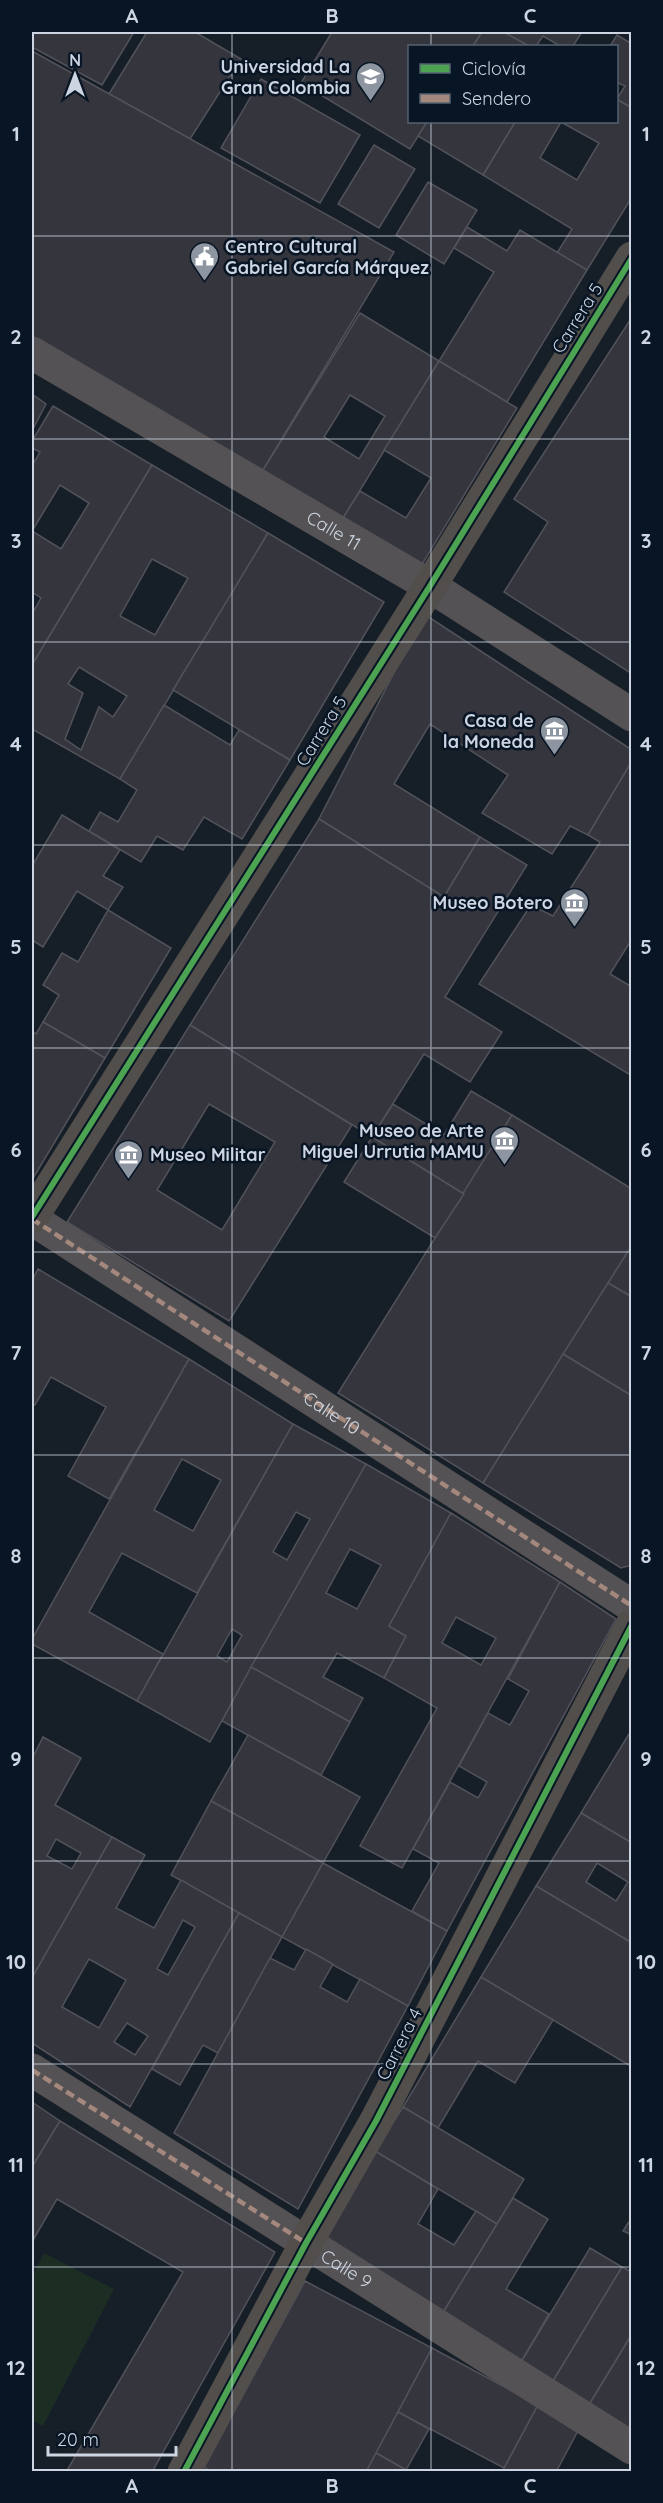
<svg xmlns="http://www.w3.org/2000/svg" width="663" height="2503" font-family="Quicksand,sans-serif">
  <style>
    .green { fill: #1c2e24 }
    .building { fill: #35353e; stroke: #52525a; stroke-width: 1.5; fill-rule: evenodd }
    .lines { fill: none; stroke-linecap: round; stroke-linejoin: round }
    .street { stroke: #545254; stroke-width: 33 }
    .secondary { stroke: #514e4c; stroke-width: 33 }
    .quiet { stroke: #a5887d; stroke-width: 4.5; stroke-dasharray: 9 4.5; stroke-linecap: butt }
    .cycleway-casing { stroke: #071524; stroke-width: 10 }
    .cycleway { stroke: #4ca352; stroke-width: 6 }
    .grid { fill: none; stroke: #ccd5e1; stroke-width: 1.5; stroke-opacity: 0.55 }
    .labels { text-anchor: middle; dominant-baseline: central; stroke-width: 5; stroke-linejoin: round; paint-order: stroke }
    .poi-label { font-size: 18px; font-weight: bold; fill: #ccd5e1; stroke: #071524; text-anchor: end }
    .street-label { font-size: 18px; fill: #ccd5e1; stroke: #071524 }
    .neatline { fill: none; stroke: #ccd5e1; stroke-width: 2 }
    .grid-label { font-size: 20px; text-anchor: middle; font-weight: bold; fill: #ccd5e1 }
  </style>
  <rect width="100%" height="100%" fill="#161e27"/>
  <polygon class="green" points="44,2253 114,2289 43,2426 32,2420 32,2277"/>
  <g class="building">
    <polygon points="32,32 134,32 102,85 32,47"/>
    <polygon points="147,32 195,32 241,59 190,139 109,94"/>
    <polygon points="332,32 482,32 473,46 410,46 410,122 427,122 410,149 301,83"/>
    <polygon points="482,32 504,32 529,46 473,46"/>
    <polygon points="504,32 582,32 573,46 560,46 543,36 536,46 529,46"/>
    <polygon points="617,35 632,44 632,108 617,99 625,86 616,82 616,46 610,46"/>
    <polygon points="32,51 394,252 260,475 32,336"/>
    <polygon points="261,79 360,135 320,203 221,148"/>
    <path d="M616 99 632 108V197L587 270 557 253 572 229 483 175 515 122H616ZM561 122 599 143 577 180 540 158Z"/>
    <polygon points="427,122 515,122 483,175 418,136"/>
    <polygon points="374,145 415,169 379,228 338,204"/>
    <polygon points="428,182 477,210 444,264 396,235"/>
    <polygon points="467,227 507,251 520,230 587,270 507,402 439,361 494,272 454,248"/>
    <path d="M360 313 439 361 340 523 260 475ZM350 395 385 416 359 459 324 437Z"/>
    <polygon points="632,317 632,674 504,592 548,522 514,499"/>
    <polygon points="439,361 517,408 418,571 340,523 360,491 406,518 431,478 384,450"/>
    <polygon points="32,394 46,404 32,431"/>
    <path d="M53 406 152 465 32 665V614L41 598 32 592V466L40 452 32 448V441ZM60 485 89 503 61 549 32 531Z"/>
    <path d="M152 465 268 533 120 779 32 729V665ZM152 559 188 578 155 635 120 616ZM79 667 127 696 113 717 99 707 81 750 65 739 83 693 68 684Z"/>
    <polygon points="268,533 384,602 290,760 173,690"/>
    <polygon points="424,614 632,750 632,761 588,835 570,826 552,854 482,813 508,775 430,724 394,784 480,837 444,897 319,819"/>
    <polygon points="164,705 230,745 239,730 290,760 242,839 204,817 183,850 157,836 141,862 89,831 100,812 118,822 137,790 120,779"/>
    <polygon points="632,761 632,939 610,974 632,987 632,1076 479,984 531,905 553,916 600,842 588,835"/>
    <polygon points="62,815 120,850 103,876 123,887 108,910 77,891 43,947 32,940 32,866"/>
    <polygon points="319,819 444,897 480,837 527,865 445,997 502,1032 470,1082 424,1054 372,1137 190,1025"/>
    <polygon points="108,910 171,948 105,1058 43,1022 59,995 43,985 62,953 78,962"/>
    <polygon points="43,1022 105,1058 32,1180 32,1031 36,1034"/>
    <path d="M190 1025 352 1125 229 1321 67 1222ZM209 1104 275 1142 222 1230 157 1190Z"/>
    <polygon points="471,1091 512,1115 464,1194 372,1137 393,1104 444,1135"/>
    <polygon points="512,1115 632,1189 632,1245 483,1483 338,1393"/>
    <polygon points="372,1137 464,1194 435,1238 344,1182"/>
    <polygon points="632,1245 632,1297 608,1283"/>
    <polygon points="38,1269 189,1359 109,1499 68,1476 106,1407 51,1377 35,1405 32,1403 32,1281"/>
    <polygon points="608,1283 632,1297 632,1396 563,1354"/>
    <polygon points="563,1354 632,1396 632,1565 621,1568 483,1483"/>
    <path d="M189 1359 293 1424 197 1593 122 1553 89 1612 163 1654 137 1701 32 1644V1639ZM182 1459 221 1480 193 1531 154 1510Z"/>
    <path d="M293 1424 366 1464 210 1742 137 1701ZM296 1512 310 1519 287 1560 273 1552ZM232 1629 242 1635 227 1662 217 1656Z"/>
    <path d="M366 1464 451 1513 389 1626 406 1636 384 1678 337 1653 323 1677 363 1698 350 1722 251 1667ZM350 1549 381 1565 357 1609 326 1593Z"/>
    <path d="M451 1513 560 1582 402 1868 360 1846 437 1708 384 1678 406 1636 389 1626ZM456 1617 496 1638 481 1665 442 1643Z"/>
    <polygon points="560,1582 616,1619 447,1931 412,1911 439,1863 413,1849 450,1782 478,1798 487,1782 459,1766 488,1713 510,1725 529,1691 508,1679"/>
    <polygon points="251,1667 350,1722 321,1775 222,1721"/>
    <polygon points="632,1729 632,1843 581,1813"/>
    <polygon points="248,1735 360,1797 323,1863 211,1801"/>
    <path d="M43 1737 81 1758 55 1805 112 1837 32 1978V1759ZM56 1839 81 1853 72 1869 47 1856Z"/>
    <polygon points="211,1801 323,1863 282,1937 171,1875"/>
    <path d="M581 1813 632 1843V1943L536 1886ZM597 1863 628 1882 616 1901 586 1882Z"/>
    <path d="M112 1837 145 1855 116 1908 154 1928 181 1880 239 1913 130 2107 32 2043V1978ZM183 1920 195 1927 168 1975 157 1969ZM89 1959 126 1980 99 2028 62 2007ZM127 2023 148 2036 135 2055 114 2042Z"/>
    <polygon points="323,1863 447,1931 408,2006 282,1937"/>
    <polygon points="536,1886 632,1943 632,2067 481,1977"/>
    <polygon points="239,1913 282,1937 218,2053 203,2045 180,2085 152,2069"/>
    <polygon points="306,1949 333,1964 320,1987 347,2002 360,1979 408,2006 298,2209 174,2133 270,1958 294,1970"/>
    <polygon points="481,1977 553,2020 515,2083 478,2061 438,2128 403,2107"/>
    <polygon points="32,2102 60,2121 32,2167"/>
    <polygon points="403,2107 524,2179 497,2224 375,2151"/>
    <polygon points="60,2121 275,2252 152,2472 66,2472 183,2272 57,2199 32,2242 32,2167"/>
    <polygon points="375,2151 438,2189 418,2224 454,2245 476,2211 497,2224 439,2319 318,2246"/>
    <polygon points="513,2198 548,2219 506,2289 549,2314 518,2367 439,2319"/>
    <polygon points="632,2217 632,2235 623,2231"/>
    <polygon points="590,2248 622,2267 550,2386 518,2367"/>
    <polygon points="622,2267 632,2272 632,2334 587,2408 550,2386"/>
    <polygon points="305,2281 432,2348 366,2472 212,2472 204,2467"/>
    <polygon points="632,2334 632,2434 587,2408"/>
    <polygon points="432,2348 538,2405 504,2468 398,2412"/>
    <polygon points="538,2405 580,2427 556,2472 502,2472"/>
    <polygon points="398,2412 429,2429 406,2470 376,2453"/>
    <polygon points="376,2453 406,2470 410,2472 366,2472"/>
  </g>
  <g class="lines">
    <g class="street">
      <path id="s1" d="M32 353 430 586 632 715"/>
      <path id="s2" d="M32 1219 632 1606"/>
      <path id="s3" d="M32 2070 632 2448"/>
    </g>
    <g class="secondary">
      <polyline points="32,1217 430,586 632,258"/>
      <polyline points="184,2472 306,2243 376,2121 632,1625"/>
    </g>
    <g class="quiet">
      <polyline points="32,1219 632,1606"/>
      <polyline points="32,2070 306,2243"/>
    </g>
    <defs>
      <g id="cycleway">
        <polyline points="32,1217 430,586 632,258"/>
        <polyline points="184,2472 306,2243 376,2121 632,1625"/>
      </g>
    </defs>
    <use href="#cycleway" class="cycleway-casing"/>
    <use href="#cycleway" class="cycleway"/>
  </g>
  <path class="grid" d="M232 32V2472M431 32V46M431 122V2472M32 236H632M32 439H632M32 642H632M32 845H632M32 1048H632M32 1252H632M32 1455H632M32 1658H632M32 1861H632M32 2064H632M32 2267H632"/>
  <defs>
    <symbol id="university-pin" viewBox="-11 -11 22 30"><path d="M0 17L-7.5 6A9.5 9.5 0 1 1 7.5 6Z" fill="#8c95a0" stroke="#071524"/><path d="M0-5L7-2L0 1L-7-2ZM-4 1L0 2.5L4 1V4Q0 6-4 4Z" fill="#fff"/></symbol>
    <symbol id="civic-pin" viewBox="-11 -11 22 30"><path d="M0 17L-7.5 6A9.5 9.5 0 1 1 7.5 6Z" fill="#8c95a0" stroke="#071524"/><path d="M-.6-6.5H3V-4.5H.6V-3L4-1V1h2V6H-6V1h2V-1L-.6-3ZM-1.2 2.5V6h2.4V2.5Z" fill="#fff"/></symbol>
    <symbol id="museum-pin" viewBox="-11 -11 22 30"><path d="M0 17L-7.5 6A9.5 9.5 0 1 1 7.5 6Z" fill="#8c95a0" stroke="#071524"/><path d="M0-6L6-3V-2H-6V-3ZM-5-1h2V3h-2ZM-1-1h2V3h-2ZM3-1h2V3H3ZM-6 4H6V6H-6Z" fill="#fff"/></symbol>
  </defs>
  <g fill-rule="evenodd">
    <use href="#university-pin" x="354" y="60" width="33" height="45"/>
    <use href="#civic-pin" x="188" y="240" width="33" height="45"/>
    <use href="#museum-pin" x="538" y="714" width="33" height="45"/>
    <use href="#museum-pin" x="558" y="886" width="33" height="45"/>
    <use href="#museum-pin" x="488" y="1124" width="33" height="45"/>
    <use href="#museum-pin" x="112" y="1138" width="33" height="45"/>
  </g>
  <g class="labels">
    <g class="poi-label">
      <text x="350" y="66">Universidad La<tspan x="350" dy="21">Gran Colombia</tspan></text>
      <text x="225" y="246" text-anchor="start">Centro Cultural<tspan x="225" dy="21">Gabriel García Márquez</tspan></text>
      <text x="534" y="720">Casa de<tspan x="534" dy="21">la Moneda</tspan></text>
      <text x="553" y="902">Museo Botero</text>
      <text x="484" y="1130">Museo de Arte<tspan x="484" dy="21">Miguel Urrutia MAMU</tspan></text>
      <text x="150" y="1154" text-anchor="start">Museo Militar</text>
    </g>
    <g class="street-label">
      <text transform="translate(577 318) rotate(-58)">Carrera 5</text>
      <text stroke="none"><textPath href="#s1" startOffset="350">Calle 11</textPath></text>
      <text transform="translate(321 731) rotate(-58)">Carrera 5</text>
      <text stroke="none"><textPath href="#s2" startOffset="357">Calle 10</textPath></text>
      <text transform="translate(399 2044) rotate(-63)">Carrera 4</text>
      <text stroke="none"><textPath href="#s3" startOffset="372">Calle 9</textPath></text>
    </g>
  </g>
  <rect width="663" height="2503" fill="none" stroke="#071524" stroke-width="66"/>
  <rect x="408" y="45" width="210" height="78" fill="#071524" stroke="#566270" stroke-width="1.5"/>
  <rect x="420" y="64" width="30" height="9" fill="#4ca352" stroke="#566270" stroke-width="1.5"/>
  <text x="462" y="75" font-size="18" fill="#ccd5e1">Ciclovía</text>
  <rect x="420" y="94" width="30" height="9" fill="#a5887d" stroke="#566270" stroke-width="1.5"/>
  <text x="462" y="105" font-size="18" fill="#ccd5e1">Sendero</text>
  <g transform="translate(75 75)" stroke="#071524" stroke-width="4.5" paint-order="stroke">
  <path d="M0-4.5L10 22L0 15L-10 22Z" fill="#ccd5e1"/>
  <text y="-9" font-size="16" font-weight="bold" text-anchor="middle" fill="#ccd5e1">N</text>
  </g>
  <path d="M48 2446v9h128v-9" fill="none" stroke="#ccd5e1" stroke-width="3"/>
  <text x="57" y="2446" font-size="18" fill="#ccd5e1" stroke="#071524" stroke-width="4.5" paint-order="stroke">20 m</text>
  <rect x="33" y="33" width="597" height="2437" class="neatline"/>
  <g class="grid-label">
    <text x="132" y="23">A</text>
    <text x="332" y="23">B</text>
    <text x="530" y="23">C</text>
    <text x="16" y="141">1</text>
    <text x="646" y="141">1</text>
    <text x="16" y="344">2</text>
    <text x="646" y="344">2</text>
    <text x="16" y="548">3</text>
    <text x="646" y="548">3</text>
    <text x="16" y="751">4</text>
    <text x="646" y="751">4</text>
    <text x="16" y="954">5</text>
    <text x="646" y="954">5</text>
    <text x="16" y="1157">6</text>
    <text x="646" y="1157">6</text>
    <text x="16" y="1360">7</text>
    <text x="646" y="1360">7</text>
    <text x="16" y="1563">8</text>
    <text x="646" y="1563">8</text>
    <text x="16" y="1766">9</text>
    <text x="646" y="1766">9</text>
    <text x="16" y="1969">10</text>
    <text x="646" y="1969">10</text>
    <text x="16" y="2172">11</text>
    <text x="646" y="2172">11</text>
    <text x="16" y="2375">12</text>
    <text x="646" y="2375">12</text>
    <text x="132" y="2493">A</text>
    <text x="332" y="2493">B</text>
    <text x="530" y="2493">C</text>
  </g>
</svg>
